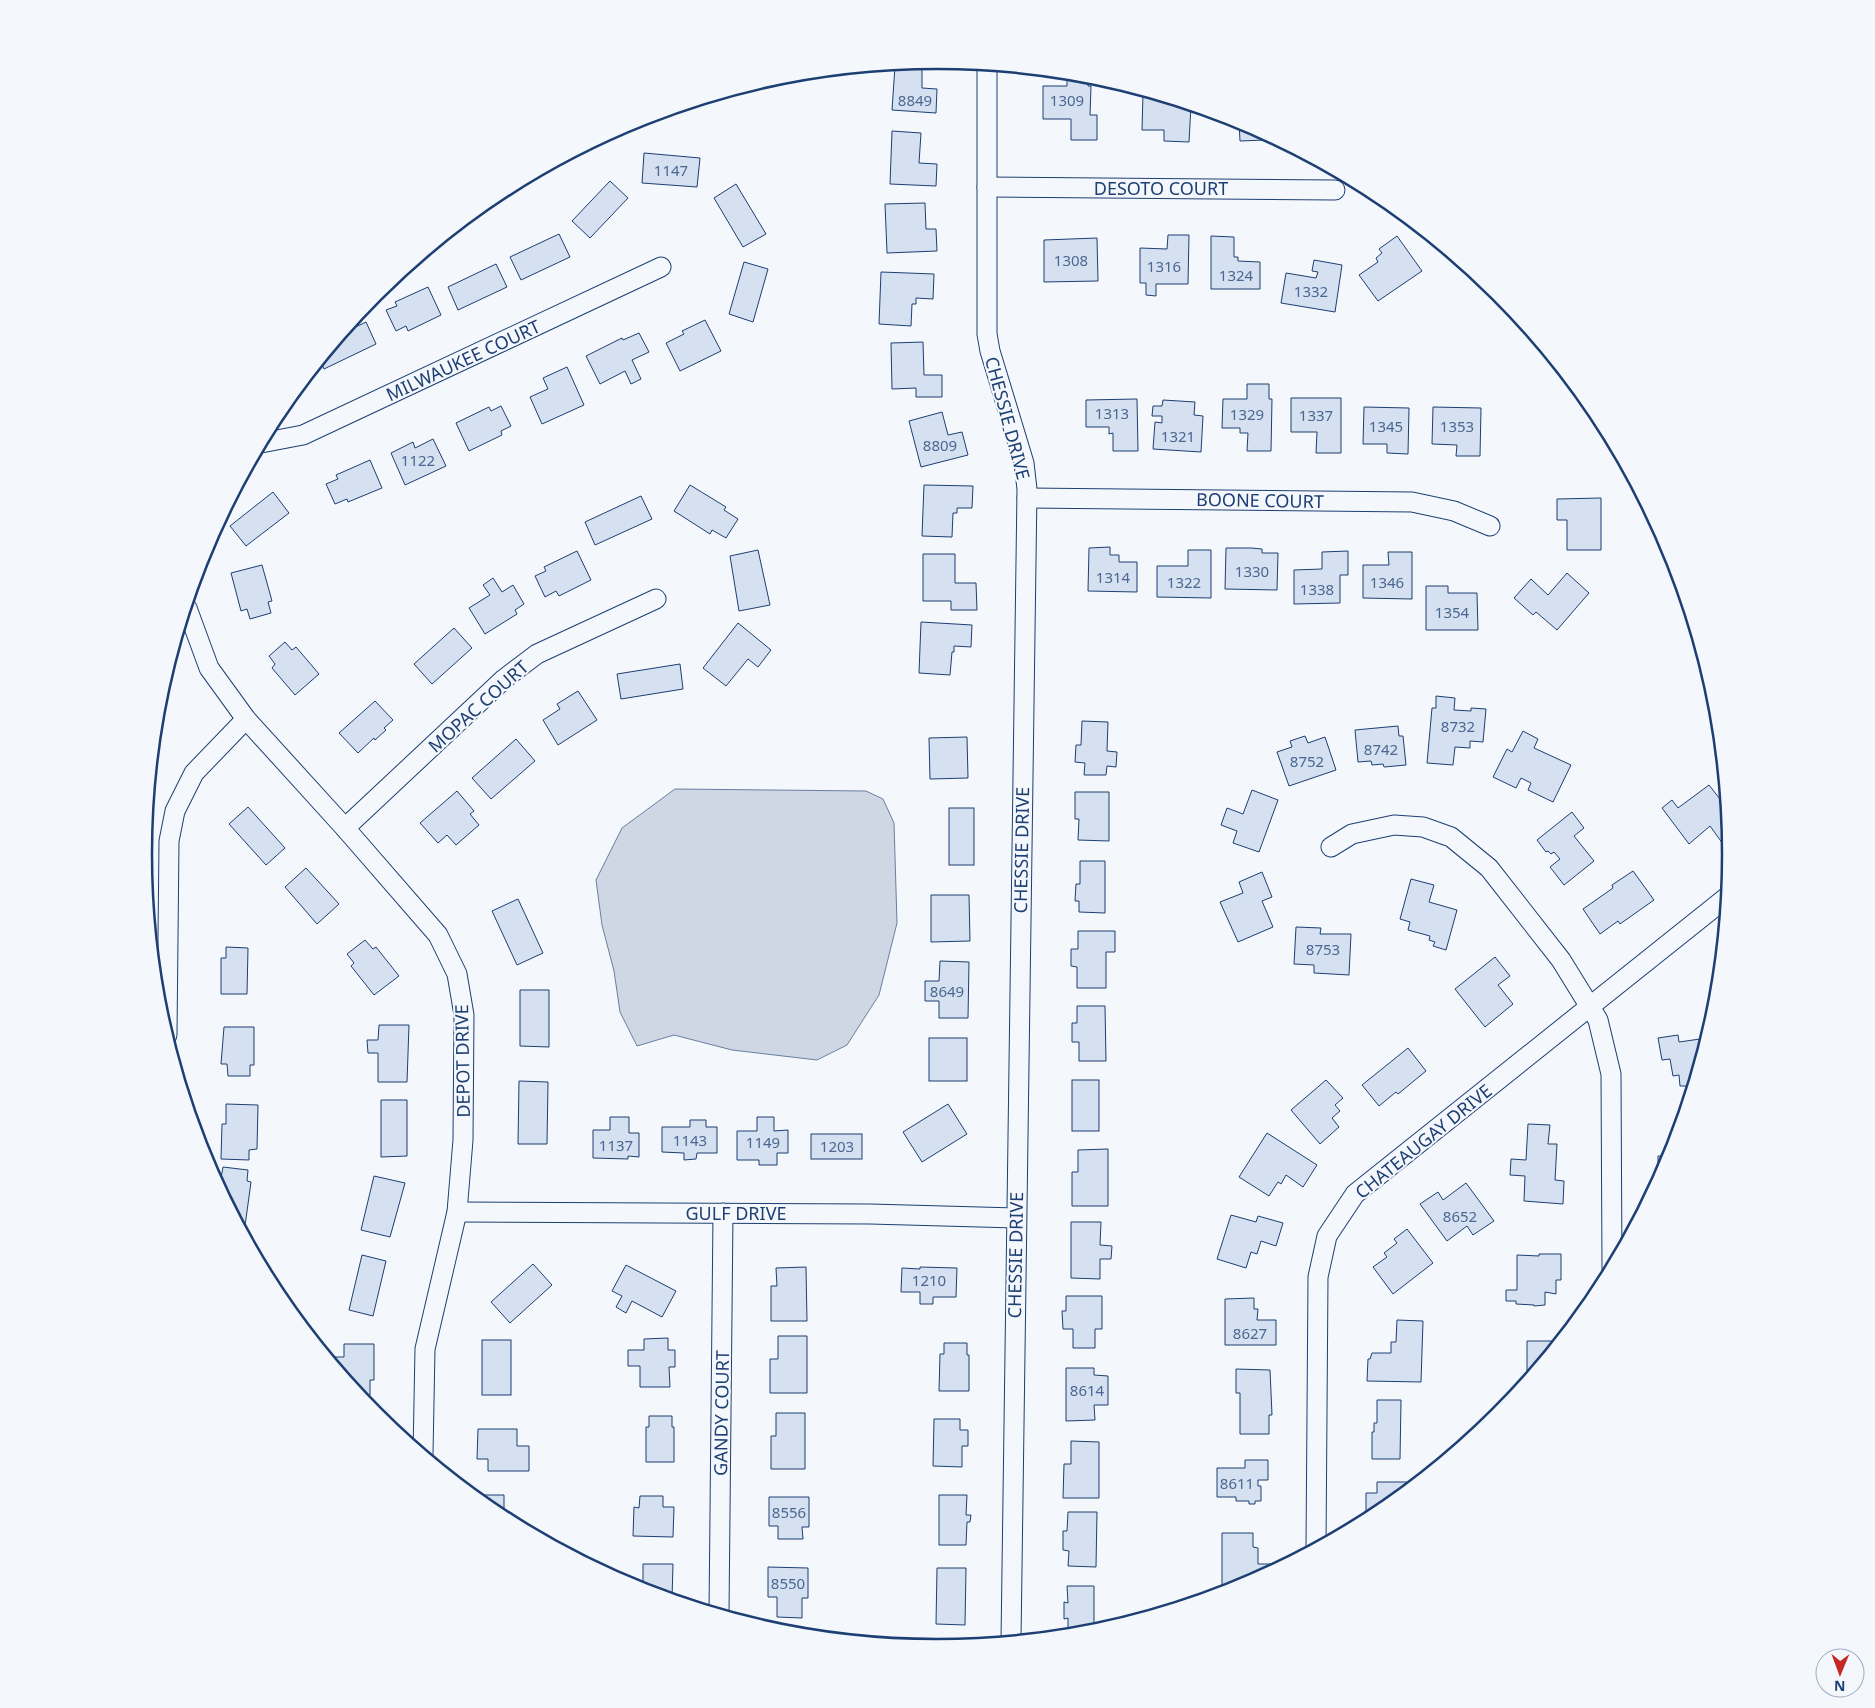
<svg xmlns="http://www.w3.org/2000/svg" width="1875" height="1708" font-family="'Noto Sans',sans-serif">
  <style>
    .water { fill: #cfd7e4; stroke: #687fa3 }
    .building { fill: #d5e0f0; stroke: #1d3f73 }
    .lines { fill: none; stroke-linecap: round; stroke-linejoin: round }
    .street-casing { stroke: #1d3f73; stroke-width: 21 }
    .street { stroke: #f4f7fb; stroke-width: 19 }
    .labels { text-anchor: middle; dominant-baseline: central; stroke-width: 4; stroke-linejoin: round; paint-order: stroke }
    .number-label { font-size: 15px; fill: #4b6792 }
    .street-label { font-size: 18px; fill: #1d3f73; stroke: #f4f7fb }
    .rim { fill: none; stroke: #1d3f73; stroke-width: 2.5 }
  </style>
  <rect width="100%" height="100%" fill="#f4f7fb"/>
  <polygon class="water" points="675,789 866,791 883,799 894,823 897,923 879,995 847,1045 817,1060 732,1050 674,1035 637,1046 620,1012 614,971 602,925 596,880 622,828"/>
  <g class="building">
    <polygon points="895,66 922,67 922,88 937,89 936,113 892,110"/>
    <polygon points="1067,74 1088,75 1088,86 1091,86 1090,115 1097,115 1097,140 1071,140 1071,119 1043,119 1043,86 1067,86"/>
    <polygon points="1143,93 1151,93 1191,105 1189,142 1164,141 1164,130 1142,130"/>
    <polygon points="1214,112 1232,118 1214,118"/>
    <polygon points="1236,119 1265,133 1265,140 1240,141 1239,122 1237,122"/>
    <polygon points="892,131 921,133 919,163 937,164 936,186 890,184"/>
    <polygon points="644,153 700,158 697,187 642,183"/>
    <polygon points="610,181 628,198 590,238 572,221"/>
    <polygon points="736,184 766,234 743,247 714,198"/>
    <polygon points="925,203 926,229 936,229 937,251 887,253 885,204"/>
    <polygon points="559,234 570,257 521,280 510,257"/>
    <polygon points="1168,235 1189,235 1188,284 1156,284 1156,296 1146,295 1146,283 1140,283 1140,248 1167,249"/>
    <polygon points="1211,236 1234,237 1234,257 1238,257 1238,261 1260,262 1260,289 1211,289"/>
    <polygon points="1397,236 1422,271 1378,301 1359,275 1378,262 1376,258 1382,253 1379,249"/>
    <polygon points="1097,238 1098,281 1044,282 1044,240"/>
    <polygon points="1314,260 1342,265 1335,312 1281,303 1286,273 1316,278 1318,272 1312,271"/>
    <polygon points="744,262 768,269 753,322 729,314"/>
    <polygon points="496,264 507,287 458,310 448,287"/>
    <polygon points="881,272 934,274 933,299 916,298 916,304 912,304 911,326 879,324"/>
    <polygon points="428,287 441,315 408,331 406,326 396,331 386,310 397,306 395,302"/>
    <polygon points="705,320 721,351 680,371 666,343 684,334 682,331"/>
    <polygon points="366,322 376,344 324,369 320,360 343,333"/>
    <polygon points="639,333 649,352 632,360 641,379 631,384 625,371 600,384 586,356 622,338 623,340"/>
    <polygon points="923,342 924,375 942,375 942,397 916,397 916,388 892,389 891,343"/>
    <polygon points="567,367 584,405 542,424 530,397 548,389 543,378"/>
    <polygon points="1247,384 1269,384 1269,399 1272,399 1271,451 1247,451 1248,433 1240,433 1240,428 1222,428 1223,399 1247,399"/>
    <polygon points="1291,398 1341,398 1341,453 1316,453 1317,432 1291,432"/>
    <polygon points="1137,399 1138,451 1113,451 1113,433 1109,434 1109,427 1086,427 1086,400"/>
    <polygon points="1163,400 1195,402 1194,415 1203,416 1201,452 1153,449 1155,422 1162,423 1162,416 1152,416 1153,406 1162,406"/>
    <polygon points="501,406 511,426 501,431 502,435 469,451 456,423 489,407 491,411"/>
    <polygon points="1364,407 1409,408 1408,454 1387,453 1387,444 1363,444"/>
    <polygon points="1433,407 1481,408 1480,456 1456,456 1457,445 1432,444"/>
    <polygon points="942,412 948,435 962,432 968,455 921,467 909,421"/>
    <polygon points="433,439 446,466 405,485 391,453 413,442 415,448"/>
    <polygon points="370,460 382,488 348,502 347,499 335,504 326,484 338,479 336,475"/>
    <polygon points="690,485 726,507 724,510 738,519 726,538 712,530 710,534 674,511"/>
    <polygon points="924,485 973,486 972,508 957,508 957,513 953,513 952,537 922,536"/>
    <polygon points="273,492 289,513 246,546 230,526"/>
    <polygon points="641,496 652,519 595,545 585,522"/>
    <polygon points="1601,498 1601,550 1567,550 1567,520 1557,520 1557,499"/>
    <polygon points="1110,547 1110,555 1119,555 1119,562 1137,562 1137,592 1088,591 1089,548"/>
    <polygon points="1226,548 1251,548 1262,549 1262,553 1278,553 1277,590 1225,589"/>
    <polygon points="758,550 770,605 739,611 730,556"/>
    <polygon points="1188,550 1211,550 1211,598 1157,597 1157,566 1188,566"/>
    <polygon points="577,551 591,580 559,596 556,591 545,597 535,576 546,571 544,567"/>
    <polygon points="1348,551 1348,575 1340,575 1340,603 1294,604 1294,570 1322,569 1322,552"/>
    <polygon points="1388,552 1412,552 1412,599 1363,598 1363,565 1389,565"/>
    <polygon points="923,554 955,554 955,583 976,583 977,610 951,610 951,601 923,601"/>
    <polygon points="262,565 272,601 268,602 271,613 250,619 247,609 241,611 231,573"/>
    <polygon points="1567,573 1589,593 1557,630 1536,612 1533,615 1514,598 1531,579 1548,595"/>
    <polygon points="493,578 502,592 513,585 524,604 515,610 517,614 485,634 469,608 490,595 483,585"/>
    <polygon points="1426,586 1448,586 1448,593 1477,593 1478,630 1426,630"/>
    <polygon points="921,622 972,625 971,647 954,646 954,652 952,652 950,675 919,673"/>
    <polygon points="738,623 771,650 758,667 748,659 726,686 703,668"/>
    <polygon points="454,628 472,648 432,684 414,664"/>
    <polygon points="285,642 292,650 296,647 319,674 295,695 272,668 275,664 269,656"/>
    <polygon points="680,664 683,689 621,699 617,674"/>
    <polygon points="578,691 597,720 558,745 543,720 560,709 557,704"/>
    <polygon points="1436,696 1455,698 1454,710 1471,711 1471,708 1486,709 1483,742 1470,741 1470,748 1455,747 1453,765 1427,763 1432,708 1436,708"/>
    <polygon points="375,701 393,720 384,728 386,730 375,740 374,738 358,753 339,733"/>
    <polygon points="1082,721 1108,722 1107,751 1117,752 1116,767 1107,766 1106,775 1084,775 1085,763 1075,762 1076,745 1081,745"/>
    <polygon points="1398,726 1399,736 1403,736 1406,765 1384,767 1383,764 1372,765 1371,761 1358,762 1355,730"/>
    <polygon points="1523,731 1538,739 1534,748 1571,765 1553,802 1528,790 1531,783 1521,778 1516,788 1493,777 1507,749 1512,752"/>
    <polygon points="1305,736 1308,743 1325,737 1336,770 1289,786 1277,752 1292,747 1290,741"/>
    <polygon points="967,737 968,778 930,779 929,738"/>
    <polygon points="516,739 535,761 491,799 472,778"/>
    <polygon points="1709,785 1727,808 1730,838 1723,844 1710,826 1689,844 1662,808 1672,800 1678,808"/>
    <polygon points="1252,790 1278,800 1259,852 1233,843 1237,831 1221,825 1227,808 1243,814"/>
    <polygon points="457,791 474,811 470,814 479,825 456,845 447,835 438,843 420,823"/>
    <polygon points="1075,792 1109,792 1109,841 1078,840 1079,819 1075,819"/>
    <polygon points="248,807 285,848 266,865 229,824"/>
    <rect x="949" y="808" width="25" height="57"/>
    <polygon points="1572,812 1584,828 1574,836 1594,861 1564,885 1550,867 1560,859 1554,852 1551,854 1548,851 1546,852 1537,840"/>
    <polygon points="1080,861 1105,861 1105,913 1079,912 1079,901 1075,901 1076,884 1080,884"/>
    <polygon points="306,868 339,904 317,924 285,887"/>
    <polygon points="1633,871 1654,900 1620,924 1618,921 1600,934 1583,909 1613,888 1612,885"/>
    <polygon points="1262,872 1272,897 1262,901 1273,927 1238,942 1220,902 1243,893 1239,882"/>
    <polygon points="1411,879 1434,885 1429,902 1457,910 1446,950 1433,946 1435,942 1429,940 1430,936 1408,930 1410,922 1400,919"/>
    <polygon points="931,895 969,895 970,941 931,942"/>
    <polygon points="518,899 543,953 517,965 492,911"/>
    <polygon points="1296,927 1321,928 1320,934 1351,934 1349,975 1314,973 1314,965 1294,964"/>
    <polygon points="1078,931 1115,931 1115,952 1106,952 1106,988 1077,988 1077,967 1071,966 1071,949 1078,949"/>
    <polygon points="365,940 373,949 376,947 399,976 374,995 351,966 354,963 347,954"/>
    <polygon points="226,947 248,948 247,994 221,994 221,958 226,958"/>
    <polygon points="1495,957 1510,976 1498,985 1513,1004 1485,1027 1455,989"/>
    <polygon points="940,961 969,962 968,1018 939,1018 939,1001 925,1001 925,981 939,981"/>
    <polygon points="520,990 549,990 549,1047 520,1046"/>
    <polygon points="1077,1006 1105,1006 1106,1061 1079,1061 1079,1042 1072,1042 1072,1023 1077,1023"/>
    <polygon points="379,1025 409,1025 407,1082 378,1082 378,1053 368,1053 367,1040 378,1040"/>
    <polygon points="224,1027 254,1027 254,1065 250,1065 250,1076 228,1076 227,1064 221,1064"/>
    <polygon points="1678,1035 1679,1042 1707,1038 1693,1086 1680,1086 1679,1075 1673,1076 1670,1059 1662,1060 1658,1038"/>
    <rect x="929" y="1038" width="38" height="43"/>
    <polygon points="1408,1048 1426,1071 1398,1094 1396,1092 1379,1106 1362,1085"/>
    <rect x="1072" y="1080" width="27" height="51"/>
    <polygon points="1326,1080 1343,1098 1335,1105 1340,1111 1332,1118 1339,1127 1320,1144 1291,1110"/>
    <polygon points="519,1081 548,1082 547,1144 518,1144"/>
    <polygon points="381,1100 407,1100 407,1156 381,1157"/>
    <polygon points="226,1104 258,1105 257,1149 249,1150 249,1160 221,1159 222,1124 226,1124"/>
    <polygon points="948,1104 967,1134 922,1162 903,1132"/>
    <polygon points="610,1117 629,1117 629,1133 639,1133 639,1157 628,1156 628,1159 593,1158 593,1130 610,1130"/>
    <polygon points="757,1117 774,1117 774,1131 788,1130 788,1153 777,1153 777,1165 759,1165 759,1160 737,1160 737,1131 757,1131"/>
    <polygon points="690,1120 706,1120 706,1127 717,1127 717,1153 697,1153 696,1159 684,1160 684,1153 662,1152 662,1127 690,1127"/>
    <polygon points="1528,1124 1550,1125 1548,1144 1557,1144 1555,1180 1564,1181 1563,1204 1524,1201 1525,1176 1510,1175 1511,1159 1526,1160"/>
    <polygon points="1267,1133 1317,1165 1303,1187 1286,1175 1281,1184 1278,1182 1269,1196 1239,1177"/>
    <rect x="811" y="1134" width="51" height="25"/>
    <polygon points="1108,1149 1108,1206 1072,1206 1072,1172 1078,1172 1078,1150"/>
    <polygon points="1658,1156 1671,1156 1660,1179 1658,1179"/>
    <polygon points="223,1167 248,1170 247,1181 251,1182 245,1226 240,1225 216,1181 217,1178 221,1178"/>
    <polygon points="374,1176 405,1183 390,1237 361,1230"/>
    <polygon points="1466,1183 1494,1221 1473,1235 1467,1226 1447,1241 1420,1204 1438,1192 1443,1200"/>
    <polygon points="1231,1215 1256,1222 1258,1216 1283,1223 1276,1246 1261,1241 1257,1254 1251,1252 1246,1268 1217,1259"/>
    <polygon points="1071,1222 1101,1222 1100,1245 1112,1246 1111,1259 1100,1259 1100,1279 1071,1278"/>
    <polygon points="1407,1229 1433,1263 1393,1294 1373,1267 1387,1257 1384,1253 1397,1243 1394,1239"/>
    <polygon points="1539,1254 1561,1254 1561,1280 1556,1280 1556,1294 1545,1292 1545,1305 1534,1306 1534,1305 1516,1304 1516,1301 1506,1301 1506,1290 1517,1290 1517,1255 1539,1256"/>
    <polygon points="362,1255 386,1261 373,1316 349,1310"/>
    <polygon points="533,1264 552,1285 510,1323 491,1302"/>
    <polygon points="626,1265 676,1291 662,1317 632,1301 626,1313 616,1307 622,1296 612,1291"/>
    <polygon points="806,1267 807,1321 771,1321 771,1286 777,1286 776,1268"/>
    <polygon points="920,1267 957,1268 956,1297 933,1297 933,1304 920,1304 920,1292 901,1292 902,1268 920,1269"/>
    <polygon points="1066,1296 1102,1296 1102,1329 1095,1329 1095,1348 1073,1348 1073,1329 1063,1329 1062,1311 1066,1311"/>
    <polygon points="1254,1298 1254,1309 1258,1309 1257,1320 1276,1320 1276,1345 1225,1345 1225,1299"/>
    <polygon points="1397,1320 1423,1321 1421,1382 1367,1381 1368,1359 1370,1359 1372,1353 1391,1353 1391,1342 1396,1342"/>
    <polygon points="778,1336 807,1336 807,1393 770,1393 770,1359 778,1359"/>
    <polygon points="668,1338 668,1350 675,1350 675,1367 669,1367 670,1387 640,1387 640,1366 628,1366 628,1350 644,1350 644,1339"/>
    <rect x="482" y="1340" width="29" height="55"/>
    <polygon points="1527,1341 1558,1341 1558,1344 1527,1381"/>
    <polygon points="944,1343 967,1343 967,1355 969,1355 969,1391 939,1391 940,1354 944,1354"/>
    <polygon points="344,1344 374,1344 374,1380 370,1380 370,1395 359,1395 333,1362 333,1357 344,1357"/>
    <polygon points="1066,1368 1094,1368 1094,1375 1108,1376 1108,1405 1094,1405 1095,1420 1066,1421"/>
    <polygon points="1236,1369 1270,1370 1272,1415 1269,1415 1269,1434 1240,1434 1240,1393 1236,1393"/>
    <polygon points="1377,1400 1401,1400 1400,1459 1372,1459 1372,1432 1374,1432 1374,1423 1377,1423"/>
    <polygon points="776,1413 805,1413 805,1469 771,1469 771,1436 776,1436"/>
    <polygon points="649,1416 672,1416 672,1427 674,1427 674,1462 646,1462 646,1427 649,1427"/>
    <polygon points="934,1419 960,1419 960,1430 968,1430 968,1446 962,1446 962,1467 933,1466"/>
    <polygon points="478,1429 517,1429 517,1446 529,1446 529,1471 488,1471 488,1459 477,1459"/>
    <polygon points="1071,1441 1099,1442 1099,1498 1063,1498 1064,1464 1071,1464"/>
    <polygon points="1245,1460 1268,1460 1268,1480 1258,1480 1258,1486 1261,1486 1261,1501 1255,1501 1255,1504 1249,1504 1249,1501 1236,1501 1236,1497 1217,1497 1217,1468 1245,1468"/>
    <polygon points="1377,1482 1409,1482 1409,1489 1378,1514 1378,1511 1366,1511 1366,1493 1377,1493"/>
    <polygon points="478,1495 504,1495 504,1518 478,1499"/>
    <polygon points="939,1495 967,1495 966,1515 971,1515 970,1522 967,1522 966,1545 939,1545"/>
    <polygon points="640,1496 663,1496 663,1507 674,1507 673,1537 633,1536 634,1507 639,1508"/>
    <polygon points="769,1497 809,1497 809,1527 802,1527 803,1539 778,1539 778,1526 769,1526"/>
    <polygon points="1068,1512 1097,1512 1096,1567 1068,1566 1069,1551 1063,1550 1063,1531 1067,1531"/>
    <polygon points="1222,1533 1253,1533 1253,1547 1258,1548 1258,1564 1271,1564 1271,1571 1242,1587 1222,1587"/>
    <polygon points="643,1564 673,1564 672,1599 643,1590"/>
    <polygon points="768,1567 808,1568 808,1598 802,1598 802,1618 777,1617 777,1597 768,1597"/>
    <polygon points="937,1568 966,1568 965,1625 936,1624"/>
    <polygon points="1067,1586 1094,1586 1094,1632 1068,1635 1068,1618 1064,1619 1064,1602 1068,1603"/>
    <polygon points="931,1645 953,1645 953,1646 937,1648 931,1647"/>
  </g>
  <g class="lines">
    <defs>
      <g id="street">
        <polyline points="987,65 987,334 990,351 1024,463 1027,489 1011,1641"/>
        <polyline points="987,187 1335,190"/>
        <polyline points="261,443 303,435 661,267"/>
        <polyline points="1027,498 1412,502 1454,511 1490,526"/>
        <polyline points="187,608 209,668 246,719 345,828 438,935 457,974 464,1015 463,1140 457,1212 425,1349 423,1454"/>
        <polyline points="345,828 504,679 537,654 656,599"/>
        <polyline points="1331,847 1352,834 1394,825 1423,827 1451,837 1489,868 1561,960 1598,1020 1611,1074 1612,1268"/>
        <polyline points="167,1035 169,841 175,811 194,773 246,719"/>
        <polyline points="457,1212 870,1214 1016,1218"/>
        <polyline points="1316,1548 1318,1277 1327,1236 1355,1194 1727,897"/>
        <polyline points="719,1613 723,1213"/>
      </g>
    </defs>
    <use href="#street" class="street-casing"/>
    <use href="#street" class="street"/>
  </g>
  <g class="labels">
    <g class="number-label">
      <text x="915" y="100">8849</text>
      <text x="1067" y="100">1309</text>
      <text x="671" y="170">1147</text>
      <text x="1071" y="260">1308</text>
      <text x="1164" y="266">1316</text>
      <text x="1236" y="275">1324</text>
      <text x="1311" y="291">1332</text>
      <text x="1112" y="413">1313</text>
      <text x="1247" y="414">1329</text>
      <text x="1316" y="415">1337</text>
      <text x="1386" y="426">1345</text>
      <text x="1457" y="426">1353</text>
      <text x="1178" y="436">1321</text>
      <text x="940" y="445">8809</text>
      <text x="418" y="460">1122</text>
      <text x="1252" y="571">1330</text>
      <text x="1113" y="577">1314</text>
      <text x="1184" y="582">1322</text>
      <text x="1387" y="582">1346</text>
      <text x="1317" y="589">1338</text>
      <text x="1452" y="612">1354</text>
      <text x="1458" y="726">8732</text>
      <text x="1381" y="749">8742</text>
      <text x="1307" y="761">8752</text>
      <text x="1323" y="949">8753</text>
      <text x="947" y="991">8649</text>
      <text x="690" y="1140">1143</text>
      <text x="763" y="1142">1149</text>
      <text x="616" y="1145">1137</text>
      <text x="837" y="1146">1203</text>
      <text x="1460" y="1216">8652</text>
      <text x="929" y="1280">1210</text>
      <text x="1250" y="1333">8627</text>
      <text x="1087" y="1390">8614</text>
      <text x="1237" y="1483">8611</text>
      <text x="789" y="1512">8556</text>
      <text x="788" y="1583">8550</text>
    </g>
    <g class="street-label">
      <text x="1161" y="188">DESOTO COURT</text>
      <text transform="translate(463 360) rotate(-25)">MILWAUKEE COURT</text>
      <text transform="translate(1008 418) rotate(75)">CHESSIE DRIVE</text>
      <text transform="translate(1260 500) rotate(1)">BOONE COURT</text>
      <text transform="translate(478 706) rotate(-42)">MOPAC COURT</text>
      <text transform="translate(1021 850) rotate(-89)">CHESSIE DRIVE</text>
      <text transform="translate(462 1061) rotate(-91)">DEPOT DRIVE</text>
      <text transform="translate(1423 1141) rotate(-39)">CHATEAUGAY DRIVE</text>
      <text x="736" y="1213">GULF DRIVE</text>
      <text transform="translate(1015 1255) rotate(-89)">CHESSIE DRIVE</text>
      <text transform="translate(721 1413) rotate(-89)">GANDY COURT</text>
    </g>
  </g>
  <path d="M0 0H1875V1708H0ZM152 854a785 785 0 1 1 1570 0a785 785 0 1 1-1570 0Z" fill="#f4f7fb" fill-rule="evenodd"/>
  <path class="rim" d="M152 854a785 785 0 1 1 1570 0a785 785 0 1 1-1570 0Z"/>
  <g transform="translate(1840 1673) rotate(181)"><circle r="24" fill="#f4f7fb" stroke="#9eadc5"/>
  <path d="M0-4L9 19L0 12L-9 19Z" fill="#c62828"/>
  <text y="-8" font-size="14" font-weight="bold" text-anchor="middle" fill="#1d3f73">N</text>
  </g>
</svg>
